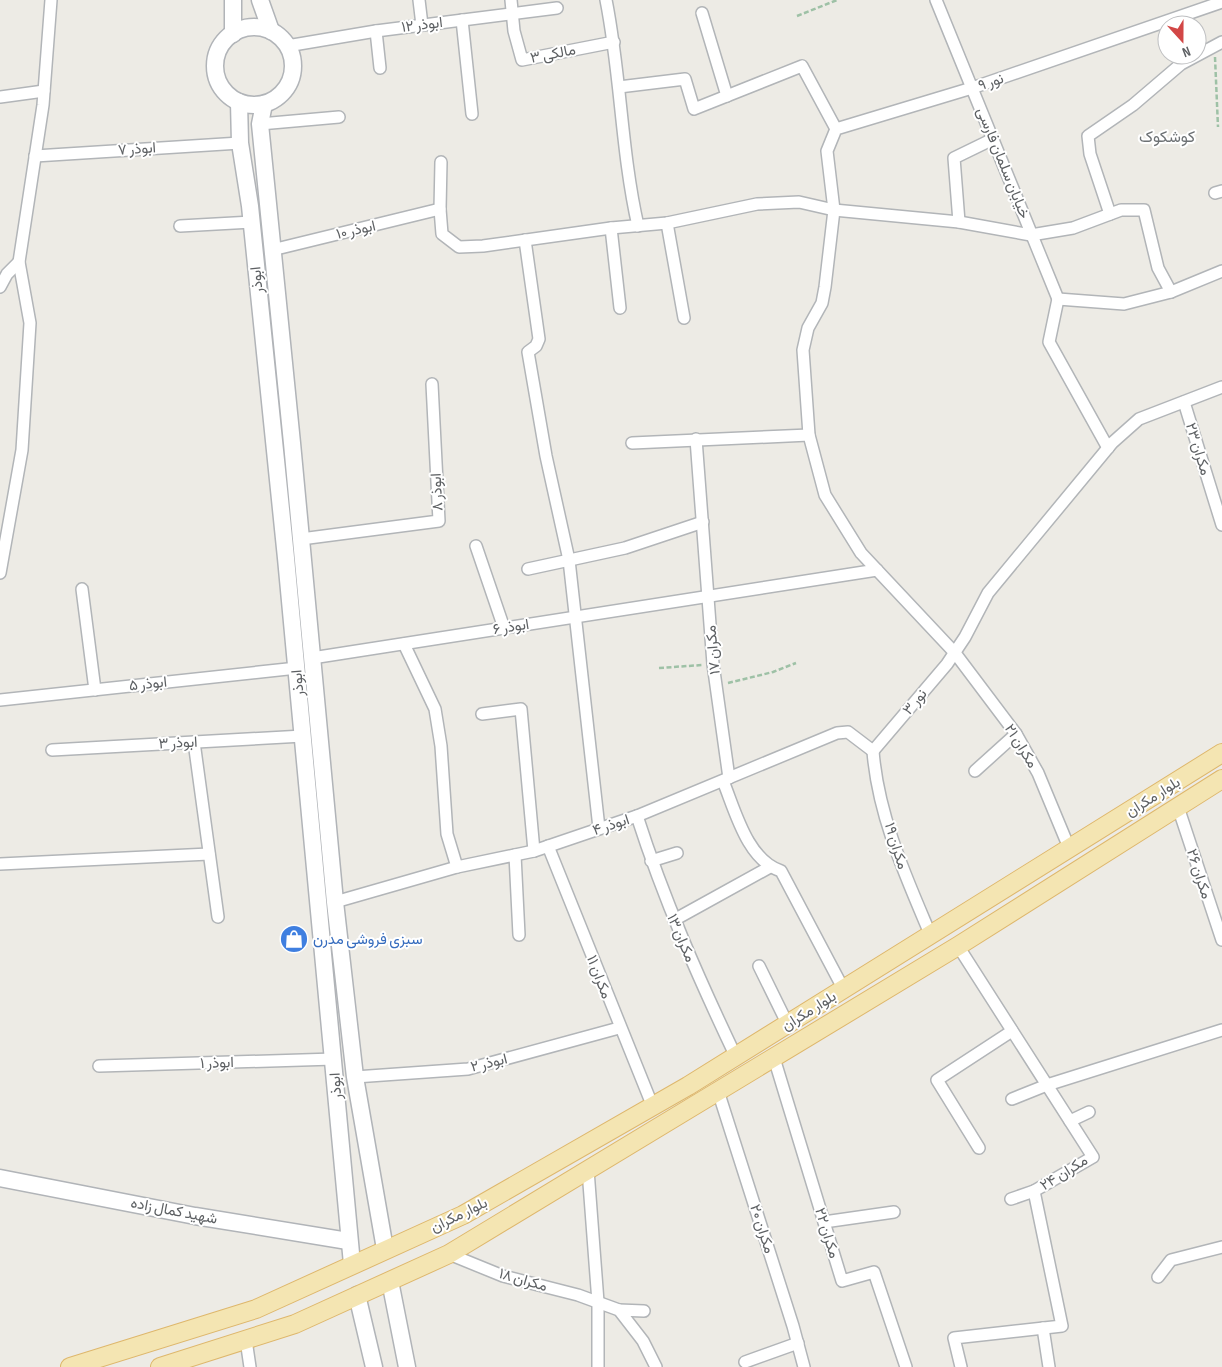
<svg xmlns="http://www.w3.org/2000/svg" width="1222" height="1367" font-family="'Sofia Sans Condensed',Vazirmatn,sans-serif">
  <style>
    .lines { fill: none; stroke-linecap: round; stroke-linejoin: round }
    .street-casing { stroke: #b2b5b8; stroke-width: 14 }
    .secondary-casing { stroke: #b1b4b8; stroke-width: 19 }
    .primary-casing { stroke: #deb76c; stroke-width: 20 }
    .path { stroke: #9ec1a6; stroke-width: 2.5; stroke-dasharray: 5 2.5; stroke-linecap: butt }
    .street { stroke: #fff; stroke-width: 11 }
    .secondary { stroke: #fff; stroke-width: 16 }
    .primary { stroke: #f4e5b2; stroke-width: 18 }
    .labels { text-anchor: middle; dominant-baseline: central; stroke-width: 4; stroke-linejoin: round; paint-order: stroke }
    .street-label { font-size: 15px; fill: #5d6063; stroke: #fff }
    .shop-label { font-size: 15px; fill: #366cbe; stroke: #fff; text-anchor: start }
    .neighbourhood-label { font-size: 16px; fill: #6e7275; stroke: #fff }
  </style>
  <rect width="100%" height="100%" fill="#edebe5"/>
  <g class="lines">
    <defs>
      <g id="street">
        <polyline points="419,0 422,25"/>
        <polyline points="511,0 514,31 522,60 614,42"/>
        <path d="M606 0C621 75 621 151 638 226"/>
        <polyline points="936,0 1058,299"/>
        <polyline points="702,13 727,96"/>
        <polyline points="462,20 472,114"/>
        <polyline points="376,31 380,68"/>
        <polyline points="287,46 376,31 557,8"/>
        <polyline points="619,87 685,79 694,109 802,66 836,129"/>
        <polyline points="0,97 44,91"/>
        <polyline points="260,124 339,117"/>
        <polyline points="35,156 240,143"/>
        <polyline points="441,162 440,209 442,234 459,247 483,246 611,228 667,223 757,204 799,202 834,210 959,222 1031,235 1073,228 1121,210 1144,210 1158,268 1171,292"/>
        <polyline points="1215,193 1222,191"/>
        <polyline points="1110,214 1090,154 1088,136 1133,105 1181,64 1222,42"/>
        <polyline points="959,222 954,158 993,139"/>
        <polyline points="667,223 684,318"/>
        <polyline points="180,226 252,222"/>
        <polyline points="611,228 620,308"/>
        <polyline points="525,240 539,339 536,346 528,352 546,456 569,560 599,828"/>
        <polyline points="272,250 440,209"/>
        <polyline points="0,287 7,274 19,262"/>
        <polyline points="1058,299 1124,304 1171,292 1222,271"/>
        <polyline points="1058,299 1049,342 1108,448"/>
        <polyline points="1184,402 1222,525"/>
        <polyline points="696,439 713,664 729,778"/>
        <polyline points="632,443 809,435"/>
        <polyline points="301,539 439,521 432,384"/>
        <polyline points="476,546 504,628"/>
        <polyline points="528,569 625,548 703,522"/>
        <polyline points="0,573 22,450 30,323 19,262 43,105 51,0"/>
        <polyline points="82,589 95,690"/>
        <polyline points="404,644 435,709 441,746 447,834 457,867"/>
        <polyline points="312,658 877,570"/>
        <polyline points="0,700 297,668"/>
        <polyline points="482,714 521,709 534,851"/>
        <polyline points="194,742 218,917"/>
        <polyline points="52,750 303,736"/>
        <polyline points="873,751 947,664 965,637 988,593 1112,443 1139,419 1222,387"/>
        <path d="M873 751C878 816 906 877 931 936"/>
        <polyline points="975,771 1016,734"/>
        <path d="M723 781C735 810 747 860 781 871L844 990"/>
        <polyline points="1178,807 1222,940"/>
        <path d="M637 816C664 900 698 977 736 1057"/>
        <polyline points="548,846 653,1107"/>
        <polyline points="1070,850 1038,773 1016,734 955,653 861,553 825,495 809,435 803,350 808,328 822,303 825,287 834,210 827,151 836,129 972,88 1222,2"/>
        <polyline points="515,855 519,935"/>
        <polyline points="651,861 677,853"/>
        <polyline points="0,864 209,854"/>
        <polyline points="335,902 457,867 534,851 637,816 837,733 848,732 873,751"/>
        <polyline points="674,920 770,867"/>
        <polyline points="958,946 1093,1157 1034,1191 1062,1326 954,1338 961,1367"/>
        <polyline points="759,966 788,1025"/>
        <polyline points="774,1058 842,1281 874,1272 906,1367"/>
        <polyline points="99,1066 334,1059"/>
        <polyline points="355,1077 468,1069 619,1028"/>
        <polyline points="718,1091 793,1326 804,1367"/>
        <polyline points="1012,1099 1047,1085 1222,1030"/>
        <polyline points="1070,1121 1089,1112"/>
        <polyline points="979,1148 937,1080 1012,1031"/>
        <polyline points="588,1170 598,1302 598,1367"/>
        <polyline points="1011,1199 1034,1191"/>
        <polyline points="824,1222 894,1212"/>
        <polyline points="449,1254 503,1276 578,1295 619,1310 643,1341 656,1367"/>
        <polyline points="1158,1277 1171,1260 1222,1247"/>
        <polyline points="619,1310 644,1311"/>
        <polyline points="1043,1328 1049,1367"/>
        <polyline points="246,1340 250,1367"/>
        <polyline points="745,1362 798,1343"/>
      </g>
      <g id="secondary">
        <polyline points="233,0 233,34"/>
        <polyline points="260,0 271,31"/>
        <circle cx="254" cy="66" r="39"/>
        <polyline points="239,102 240,143 250,206 286,558 352,1264"/>
        <polyline points="264,104 260,124 292,443 335,902 355,1077 385,1249"/>
        <polyline points="0,1178 195,1216 348,1241"/>
        <polyline points="390,1281 407,1367"/>
        <polyline points="357,1295 374,1367"/>
      </g>
      <g id="primary">
        <polyline points="70,1367 256,1309 463,1215 688,1086 1222,753"/>
        <polyline points="160,1367 295,1324 449,1254 958,946 1222,779"/>
      </g>
    </defs>
    <use href="#street" class="street-casing"/>
    <use href="#secondary" class="secondary-casing"/>
    <use href="#primary" class="primary-casing"/>
    <g class="path">
      <polyline points="797,16 837,0"/>
      <polyline points="1215,57 1218,127"/>
      <polyline points="659,668 702,665"/>
      <polyline points="728,683 773,672 796,663"/>
    </g>
    <use href="#street" class="street"/>
    <use href="#secondary" class="secondary"/>
    <use href="#primary" class="primary"/>
  </g>
  <defs>
    <symbol id="shop-disc" viewBox="-11 -11 22 22"><circle r="9.5" fill="#3f7fe0" stroke="#fff"/><path d="M-5-2.5h2.3a2.7 3.5 0 0 1 5.4 0H5L5.5 6h-11ZM-1.5-2.5h3a1.5 2.3 0 0 0-3 0Z" fill="#fff"/></symbol>
  </defs>
  <g fill-rule="evenodd">
    <use href="#shop-disc" x="278" y="923" width="32" height="32"/>
  </g>
  <g class="labels">
    <g class="street-label">
      <text transform="translate(422 25) rotate(-7)">ابوذر ۱۲</text>
      <text transform="translate(553 54) rotate(-11)">مالکی ۳</text>
      <text transform="translate(991 82) rotate(-19)">نور ۹</text>
      <text transform="translate(137 149) rotate(-4)">ابوذر ۷</text>
      <text transform="translate(1003 163) rotate(68)">خیابان سلمان فارسی</text>
      <text transform="translate(356 230) rotate(-13)">ابوذر ۱۰</text>
      <text transform="translate(257 280) rotate(-96)">ابوذر</text>
      <text transform="translate(1198 449) rotate(73)">مکران ۲۳</text>
      <text transform="translate(437 492) rotate(-93)">ابوذر ۸</text>
      <text transform="translate(511 627) rotate(-9)">ابوذر ۶</text>
      <text transform="translate(713 650) rotate(-95)">مکران ۱۷</text>
      <text transform="translate(298 683) rotate(-95)">ابوذر</text>
      <text transform="translate(148 684) rotate(-6)">ابوذر ۵</text>
      <text transform="translate(915 702) rotate(-50)">نور ۳</text>
      <text transform="translate(178 743) rotate(-3)">ابوذر ۳</text>
      <text transform="translate(1021 746) rotate(58)">مکران ۲۱</text>
      <text transform="translate(1153 797) rotate(-32)">بلوار مکران</text>
      <text transform="translate(611 825) rotate(-18)">ابوذر ۴</text>
      <text transform="translate(896 846) rotate(73)">مکران ۱۹</text>
      <text transform="translate(1199 874) rotate(72)">مکران ۲۶</text>
      <text transform="translate(681 938) rotate(67)">مکران ۱۳</text>
      <text transform="translate(599 977) rotate(69)">مکران ۱۱</text>
      <text transform="translate(809 1011) rotate(-32)">بلوار مکران</text>
      <text transform="translate(217 1063) rotate(-2)">ابوذر ۱</text>
      <text transform="translate(489 1063) rotate(-14)">ابوذر ۲</text>
      <text transform="translate(336 1086) rotate(-94)">ابوذر</text>
      <text transform="translate(1064 1173) rotate(-32)">مکران ۲۴</text>
      <text transform="translate(174 1211) rotate(11)">شهید کمال زاده</text>
      <text transform="translate(459 1215) rotate(-26)">بلوار مکران</text>
      <text transform="translate(762 1229) rotate(72)">مکران ۲۰</text>
      <text transform="translate(827 1233) rotate(73)">مکران ۲۲</text>
      <text transform="translate(523 1280) rotate(16)">مکران ۱۸</text>
    </g>
    <g class="shop-label">
      <text x="313" y="939">سبزی فروشی مدرن</text>
    </g>
    <g class="neighbourhood-label">
      <text x="1167" y="137">کوشکوک</text>
    </g>
  </g>
  <g transform="translate(1182 40) rotate(159)"><circle r="24" fill="#ffffff" stroke="#bebfc1"/>
  <path d="M0-4L9 19L0 12L-9 19Z" fill="#d24746"/>
  <text y="-8" font-size="14" font-weight="bold" text-anchor="middle" fill="#5d6063">N</text>
  </g>
</svg>
